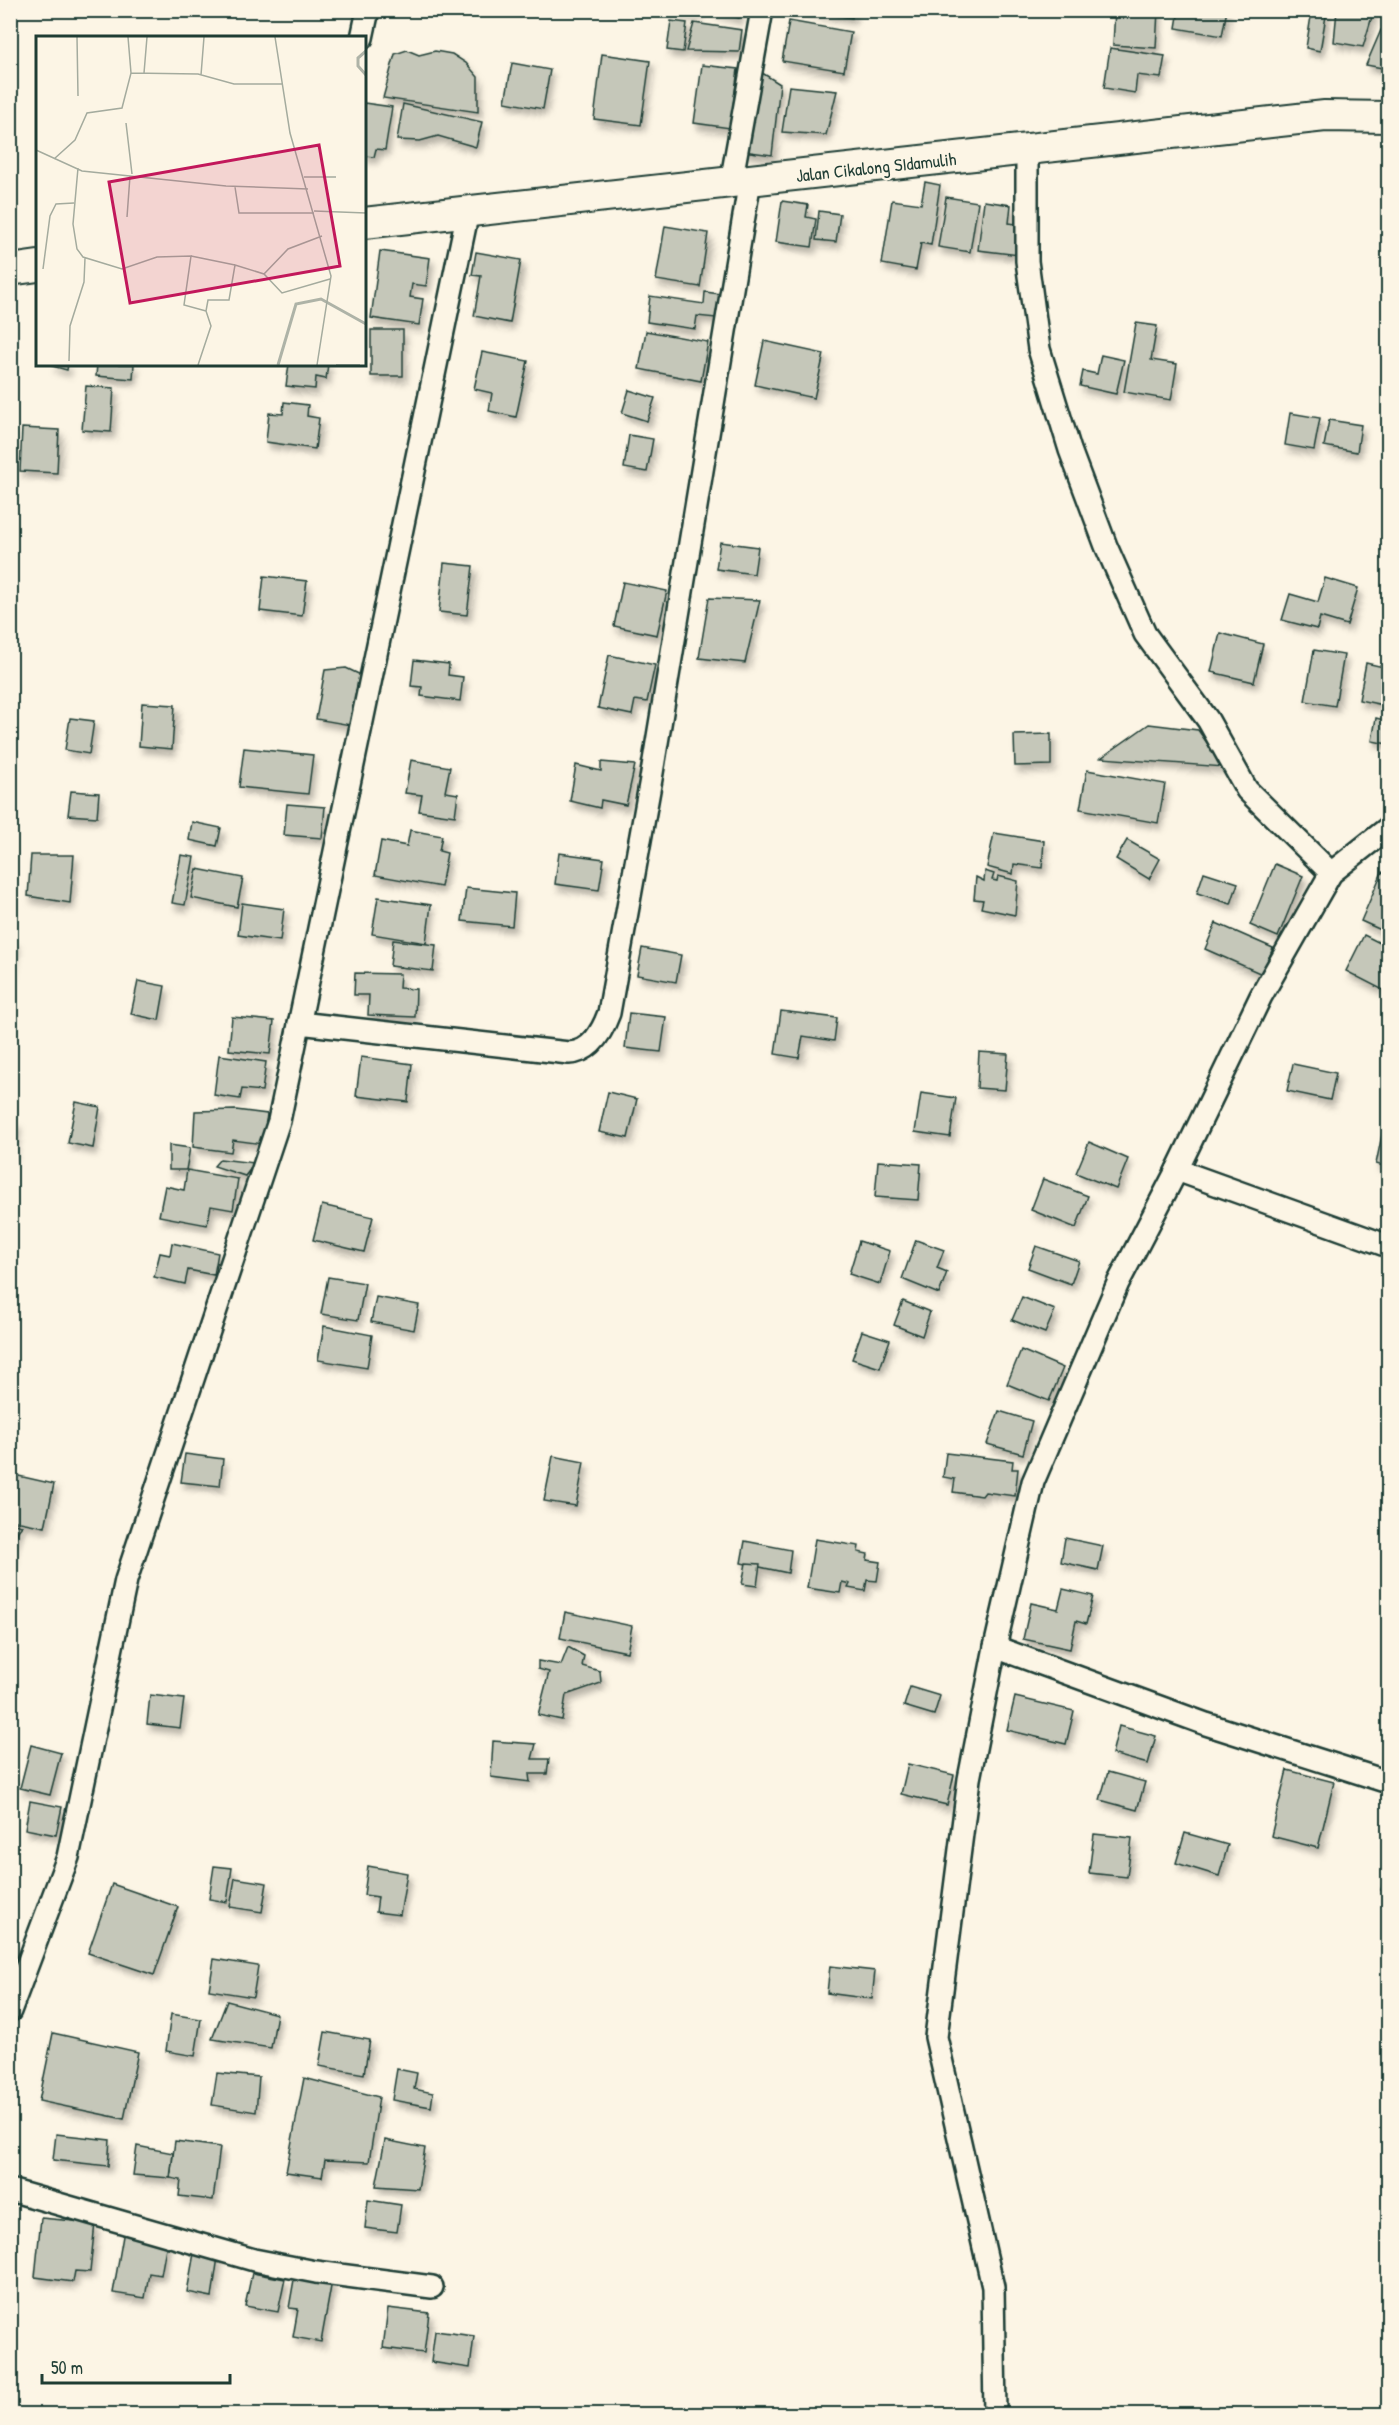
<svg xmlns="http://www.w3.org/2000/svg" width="1399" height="2425" font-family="'Patrick Hand',sans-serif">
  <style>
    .building { fill: #c5c7b9; stroke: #1f3d34; stroke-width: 1.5; filter: url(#shadow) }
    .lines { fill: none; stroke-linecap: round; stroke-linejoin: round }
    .street-casing { stroke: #1f3d34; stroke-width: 26 }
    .secondary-casing { stroke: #1f3d34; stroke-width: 34 }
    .street { stroke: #fcf5e5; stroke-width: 21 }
    .secondary { stroke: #fcf5e5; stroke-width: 30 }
    .labels { text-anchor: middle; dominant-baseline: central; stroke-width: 5; stroke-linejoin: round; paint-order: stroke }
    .street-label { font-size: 18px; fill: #1f3d34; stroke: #fcf5e5 }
    .inset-river { fill: none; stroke: #aeb3a7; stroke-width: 3 }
    .inset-road { fill: none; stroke: #a4ab9e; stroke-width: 1.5 }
    .view { fill: #c2185b; fill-opacity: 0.15; stroke: #c2185b; stroke-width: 3 }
    .inset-edge { fill: none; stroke: #1f3d34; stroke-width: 3 }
  </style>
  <defs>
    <filter id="shadow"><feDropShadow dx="3.5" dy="6" stdDeviation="3" flood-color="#0004"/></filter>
  </defs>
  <rect width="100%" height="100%" fill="#fcf5e5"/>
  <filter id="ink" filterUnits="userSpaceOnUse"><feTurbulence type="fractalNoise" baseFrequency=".0167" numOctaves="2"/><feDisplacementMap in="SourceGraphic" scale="12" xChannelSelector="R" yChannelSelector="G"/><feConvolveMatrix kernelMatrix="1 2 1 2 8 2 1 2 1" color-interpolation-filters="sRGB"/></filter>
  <g filter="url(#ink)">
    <g class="building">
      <polygon points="678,10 698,10 697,15 678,13"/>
      <polygon points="709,10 740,10 739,18"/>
      <polygon points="802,10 853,10 852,18"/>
      <polygon points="1115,10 1158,10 1156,48 1113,45"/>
      <polygon points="1179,10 1227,10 1222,36 1176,28"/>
      <polygon points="1312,10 1327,10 1320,51 1306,48"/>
      <polygon points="1337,10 1374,10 1363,47 1334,42"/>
      <polygon points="671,21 687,23 683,52 667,50"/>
      <polygon points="789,21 851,32 844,71 782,61"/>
      <polygon points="694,23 742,30 739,52 686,51"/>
      <polygon points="1381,30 1388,31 1388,69 1366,65"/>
      <polygon points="1110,48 1165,56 1161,78 1137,75 1135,93 1104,88"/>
      <polygon points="407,50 419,55 435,51 452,54 466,63 478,77 478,112 383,98 395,54"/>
      <polygon points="602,54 650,61 641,125 594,119"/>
      <polygon points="512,63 550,70 543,109 505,102"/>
      <polygon points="702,65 738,69 730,128 694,123"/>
      <polygon points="759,71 780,84 772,155 743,151"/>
      <polygon points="789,86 837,91 826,135 782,132"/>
      <polygon points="364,103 392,107 385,150 376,149 374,157 364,156"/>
      <polygon points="403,104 482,122 476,147 438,136 420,141 397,140"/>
      <polygon points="925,182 940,185 931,245 921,243 916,270 882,264 892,200 921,204"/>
      <polygon points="946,197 978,202 970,252 938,247"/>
      <polygon points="782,201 808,205 806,217 816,219 812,247 776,242"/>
      <polygon points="984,201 1011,205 1009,223 1023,225 1019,255 978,250"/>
      <polygon points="819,211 840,214 836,242 816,240"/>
      <polygon points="665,226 708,233 700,287 656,280"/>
      <polygon points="380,251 430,258 426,286 412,284 410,297 423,299 419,325 371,318"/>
      <polygon points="476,252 521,260 510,323 474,316 481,276 472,275"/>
      <polygon points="705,292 720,294 716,318 697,316 695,329 647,322 650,296 704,304"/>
      <polygon points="1136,323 1157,326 1151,360 1177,364 1171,400 1124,392"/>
      <rect x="371" y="330" width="32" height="46"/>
      <polygon points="646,331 708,342 701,381 639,369"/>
      <polygon points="764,341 824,354 814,398 755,385"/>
      <polygon points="482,352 528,361 516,417 489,411 492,393 474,389"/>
      <polygon points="1101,355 1124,360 1116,394 1080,386 1083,371 1097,374"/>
      <polygon points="52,364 68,364 67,370 52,366"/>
      <polygon points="97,364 134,364 133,379 96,376"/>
      <polygon points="289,364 328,364 326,379 316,377 315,389 286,386"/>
      <polygon points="86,386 114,388 111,432 82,430"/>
      <polygon points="629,390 655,398 647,421 622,413"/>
      <polygon points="284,402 308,405 307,416 319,418 315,449 266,442 269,413 283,414"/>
      <polygon points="1290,413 1320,418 1314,450 1285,445"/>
      <polygon points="1329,420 1361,425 1357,452 1324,446"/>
      <polygon points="22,428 59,430 57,473 20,471"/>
      <polygon points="629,435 653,439 647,472 624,468"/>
      <polygon points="720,542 758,547 754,574 716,569"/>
      <polygon points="444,563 473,566 467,615 439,612"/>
      <polygon points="264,576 307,581 302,616 260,611"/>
      <polygon points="1325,578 1358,588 1347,625 1320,617 1317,629 1282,620 1290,594 1318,602"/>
      <polygon points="623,582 667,591 657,635 614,626"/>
      <polygon points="709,598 760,600 745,663 699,658"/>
      <polygon points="1220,633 1263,644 1254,682 1211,672"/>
      <polygon points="1314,650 1344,655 1335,706 1305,701"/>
      <polygon points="609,655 655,665 647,702 635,700 632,715 598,708"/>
      <polygon points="414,660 449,664 448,675 463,677 460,701 421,696 422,687 411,686"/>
      <polygon points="1366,663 1388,668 1388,706 1359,700"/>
      <polygon points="346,668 365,677 356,726 316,719 325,670"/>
      <polygon points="142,703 175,705 172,749 139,746"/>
      <polygon points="70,718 94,721 89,754 65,750"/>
      <polygon points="1376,718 1388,721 1388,744 1372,741"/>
      <polygon points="1149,724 1198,730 1224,767 1101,758"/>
      <polygon points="1051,734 1051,765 1015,766 1014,735"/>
      <polygon points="244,748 313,755 308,794 239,787"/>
      <polygon points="411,760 450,767 445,792 458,794 455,816 419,811 422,795 405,793"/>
      <polygon points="601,762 635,765 626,805 601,800 600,808 570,801 576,765 601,771"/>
      <polygon points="1087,770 1165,784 1158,823 1080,809"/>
      <polygon points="71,791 99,793 97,817 68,815"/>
      <polygon points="287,804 325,807 322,838 284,835"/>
      <polygon points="192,822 221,828 217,846 189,840"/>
      <polygon points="410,830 442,836 439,851 447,853 441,887 375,875 381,841 407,846"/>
      <polygon points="994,833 1044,841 1042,868 1014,864 1013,874 987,867"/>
      <polygon points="1127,840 1160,859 1149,879 1116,859"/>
      <polygon points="559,853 604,859 599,890 555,884"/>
      <polygon points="31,855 74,855 70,903 28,896"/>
      <polygon points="181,855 194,857 185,905 172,903"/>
      <polygon points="1275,864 1303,876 1278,937 1250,925"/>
      <polygon points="197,869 243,878 237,907 191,898"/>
      <polygon points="985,871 994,874 992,880 997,881 998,876 1018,881 1015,915 981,908 983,900 974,899 976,877 984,881"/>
      <polygon points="1204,872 1238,883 1231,904 1197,893"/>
      <polygon points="1382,872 1388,875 1388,933 1361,921"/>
      <polygon points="466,888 515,893 512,926 462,921"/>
      <polygon points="378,897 431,905 426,943 372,934"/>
      <polygon points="242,903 284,909 280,941 238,935"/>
      <polygon points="1216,923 1273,948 1262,974 1205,949"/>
      <polygon points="1364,935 1388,947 1388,983 1385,991 1346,971"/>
      <polygon points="393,940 436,945 433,971 390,966"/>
      <polygon points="10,941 16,942 10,976"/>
      <polygon points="642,948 681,955 676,982 637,975"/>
      <polygon points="355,973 400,974 399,988 416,989 415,1017 368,1015 369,995 354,995"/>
      <polygon points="138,981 165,986 159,1020 131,1014"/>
      <polygon points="781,1011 837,1018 834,1041 803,1036 799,1058 775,1054"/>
      <polygon points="629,1013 666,1017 661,1052 625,1048"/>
      <polygon points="232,1017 274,1021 270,1054 229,1050"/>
      <polygon points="979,1052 1008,1054 1005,1090 977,1088"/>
      <polygon points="219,1055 266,1062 262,1091 242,1089 240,1099 214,1095"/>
      <polygon points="361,1057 412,1064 408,1102 356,1096"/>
      <polygon points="1293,1064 1336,1073 1330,1100 1287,1091"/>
      <polygon points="608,1092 637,1099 628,1138 599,1132"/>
      <polygon points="921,1093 956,1098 950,1137 915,1132"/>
      <polygon points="76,1102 100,1107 93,1148 68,1143"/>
      <polygon points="236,1110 267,1114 263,1144 233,1140 231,1152 193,1147 195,1111"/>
      <polygon points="1386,1115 1388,1115 1388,1167 1376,1164"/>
      <polygon points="10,1122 17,1123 12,1156 10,1156"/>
      <polygon points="1089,1142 1128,1159 1116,1189 1076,1173"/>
      <polygon points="169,1145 190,1148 186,1170 169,1170"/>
      <polygon points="220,1159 255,1163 245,1176 214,1166"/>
      <polygon points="878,1161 921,1164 918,1200 875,1197"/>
      <polygon points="187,1170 238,1179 233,1210 211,1206 207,1225 159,1216 165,1186 184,1190"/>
      <polygon points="1043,1179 1088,1196 1076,1228 1031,1210"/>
      <polygon points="322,1205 373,1217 364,1252 313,1240"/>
      <polygon points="916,1240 944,1250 937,1268 947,1272 939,1294 902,1279"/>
      <polygon points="859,1241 890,1251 880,1284 849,1274"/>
      <polygon points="172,1243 218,1253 214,1275 188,1270 185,1284 154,1277 160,1253 170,1255"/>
      <polygon points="1036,1246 1079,1261 1071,1284 1028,1268"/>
      <polygon points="328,1277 365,1283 358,1320 321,1314"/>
      <polygon points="376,1297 419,1305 414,1330 371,1322"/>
      <polygon points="1022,1297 1055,1310 1045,1333 1012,1320"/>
      <polygon points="903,1301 930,1312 922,1336 894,1325"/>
      <polygon points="324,1326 372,1335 367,1368 318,1360"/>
      <polygon points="862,1331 890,1340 880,1368 852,1359"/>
      <polygon points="1021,1350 1063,1368 1049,1401 1007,1384"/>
      <polygon points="999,1411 1032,1421 1023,1454 987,1444"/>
      <polygon points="946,1453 1013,1461 1012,1469 1018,1469 1015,1496 985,1492 982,1496 953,1492 955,1479 943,1477"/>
      <polygon points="185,1454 223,1459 220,1486 181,1482"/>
      <polygon points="553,1456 584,1462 576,1506 544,1501"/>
      <polygon points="10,1474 54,1484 45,1527 10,1520"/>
      <polygon points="10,1523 22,1526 18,1531 13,1545 12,1562"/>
      <polygon points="1065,1538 1103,1546 1098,1570 1061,1562"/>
      <polygon points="815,1539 859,1546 858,1552 868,1554 867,1560 880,1562 877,1581 867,1580 865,1591 848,1588 850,1584 842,1582 840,1593 807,1588"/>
      <polygon points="745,1541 791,1550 788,1573 741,1563"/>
      <polygon points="746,1563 760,1564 757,1586 742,1584"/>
      <polygon points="1063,1589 1093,1596 1086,1624 1076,1621 1070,1649 1023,1639 1031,1603 1058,1609"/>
      <polygon points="565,1612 632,1626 627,1652 560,1638"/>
      <polygon points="568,1647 584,1656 582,1666 600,1671 601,1683 566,1695 562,1720 538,1715 549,1672 538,1669 538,1661 561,1665"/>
      <polygon points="910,1687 940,1696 934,1715 904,1706"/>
      <polygon points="150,1695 184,1699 180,1728 147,1724"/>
      <polygon points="1015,1697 1074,1711 1066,1744 1007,1730"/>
      <polygon points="1119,1726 1156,1736 1148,1764 1112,1754"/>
      <polygon points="493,1741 536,1744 532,1759 549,1759 547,1774 529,1774 530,1782 491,1777"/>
      <polygon points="31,1745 61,1753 50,1795 20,1788"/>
      <polygon points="908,1764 954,1775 947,1805 901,1794"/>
      <polygon points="1287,1770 1334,1782 1318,1848 1271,1836"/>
      <polygon points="1108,1772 1145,1782 1137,1810 1100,1800"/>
      <polygon points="30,1801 62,1807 56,1835 25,1829"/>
      <polygon points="1185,1833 1228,1845 1219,1876 1176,1863"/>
      <polygon points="1094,1834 1132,1838 1127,1877 1089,1873"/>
      <polygon points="214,1866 232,1868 227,1902 209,1899"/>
      <polygon points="368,1866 407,1873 400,1915 376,1912 378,1897 364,1895"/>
      <polygon points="1387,1867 1388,1867 1388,1892 1381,1890"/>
      <polygon points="235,1878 267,1883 262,1912 230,1907"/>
      <polygon points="112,1884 178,1907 154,1975 88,1953"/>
      <polygon points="214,1959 258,1966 253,1997 209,1990"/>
      <polygon points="830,1966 875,1971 872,1999 827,1993"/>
      <polygon points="227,2001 277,2014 271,2048 212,2039"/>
      <polygon points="171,2014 201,2019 195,2056 166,2051"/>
      <polygon points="325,2032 370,2040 364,2074 319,2066"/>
      <polygon points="53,2033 138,2052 124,2119 39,2101"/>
      <polygon points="397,2069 417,2073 414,2089 433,2093 431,2107 392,2100"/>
      <polygon points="217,2073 259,2077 256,2112 212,2105"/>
      <polygon points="304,2078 379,2097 369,2162 325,2160 322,2177 286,2172"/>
      <polygon points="56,2134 110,2140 108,2166 53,2160"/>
      <polygon points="385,2140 425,2148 418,2189 376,2186"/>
      <polygon points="175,2141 220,2147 213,2200 179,2196 181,2180 170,2178"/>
      <polygon points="137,2146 173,2153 170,2178 133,2175"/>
      <polygon points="368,2200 401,2205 397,2232 365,2228"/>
      <polygon points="41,2218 95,2223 90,2272 75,2271 73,2282 35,2277"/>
      <polygon points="124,2230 137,2232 136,2237 167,2242 161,2275 149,2273 145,2298 113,2293"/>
      <polygon points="194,2253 218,2257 212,2297 187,2292"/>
      <polygon points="252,2273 285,2279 278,2312 245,2306"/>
      <polygon points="295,2274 332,2281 321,2342 293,2337 298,2309 289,2308"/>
      <polygon points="388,2308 429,2313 424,2353 383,2348"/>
      <polygon points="435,2331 474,2336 470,2368 431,2362"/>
    </g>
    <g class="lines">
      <defs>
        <g id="street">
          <polyline points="362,38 368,10"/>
          <polyline points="1027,150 1027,261 1039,349 1070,450 1106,546 1145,634 1208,720 1247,790 1331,873"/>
          <polyline points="731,183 762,10"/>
          <polyline points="1388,828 1331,873 1261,996 1177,1170 1388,1246"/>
          <path d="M299 1023 569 1053C591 1052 602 1032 609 1013L651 779 750 180"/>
          <polyline points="995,1647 1033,1482 1118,1283 1177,1170"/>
          <polyline points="10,2011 68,1857 126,1580 279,1121 468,211"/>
          <polyline points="10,2190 254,2260 316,2272 432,2287"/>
          <polyline points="995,2414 993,2287 936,2037 969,1779 995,1647 1206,1724 1388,1782"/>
        </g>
        <g id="secondary">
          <polyline points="364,223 1325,116 1388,117"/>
          <polyline points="10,270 38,266"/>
        </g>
      </defs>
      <use href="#street" class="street-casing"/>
      <use href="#secondary" class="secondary-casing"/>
      <use href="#street" class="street"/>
      <use href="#secondary" class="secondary"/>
    </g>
  </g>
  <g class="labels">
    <g class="street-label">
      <text transform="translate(876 167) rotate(-6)">Jalan Cikalong SIdamulih</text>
    </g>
  </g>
  <g transform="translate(36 36)">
    <rect width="330" height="330" fill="#fcf5e5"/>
    <path class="inset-river" d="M330 15 322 22V30L330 39M242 329 260 268 285 263 330 288"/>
    <path class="inset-road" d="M41 1 42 60M92 1 95 37M239 1 254 97 295 240 281 329M108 37 111 1M165 39 168 1M90 87 96 138M0 114 46 135 190 150 272 153M18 123 39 104 51 77 86 72 95 37 162 38 198 48H247M42 132 37 188 41 213 47 221 86 233 121 221 155 220 148 269 170 275M268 141H300M199 151 203 177H278M278 175 330 177M91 181 94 140M155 220 199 229M7 233 14 180 20 168 38 167M228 238 252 213 286 200M33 325 34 290 48 246 49 222M162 329 175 290 170 275 172 264H193L199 229 228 238 246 257 294 243M300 329H324"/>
    <path class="view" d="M283 109 304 230 94 267 73 146Z"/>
    <rect width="330" height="330" class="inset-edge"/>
  </g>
  <rect width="1399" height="2425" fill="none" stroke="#fcf5e5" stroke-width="36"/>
  <rect x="18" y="18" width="1363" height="2389" fill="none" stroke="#1f3d34" stroke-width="2" filter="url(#ink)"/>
  <path d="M42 2374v9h188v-9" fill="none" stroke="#1f3d34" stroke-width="3"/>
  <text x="51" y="2374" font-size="18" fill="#1f3d34" stroke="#fcf5e5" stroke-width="4.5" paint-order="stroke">50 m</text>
</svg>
